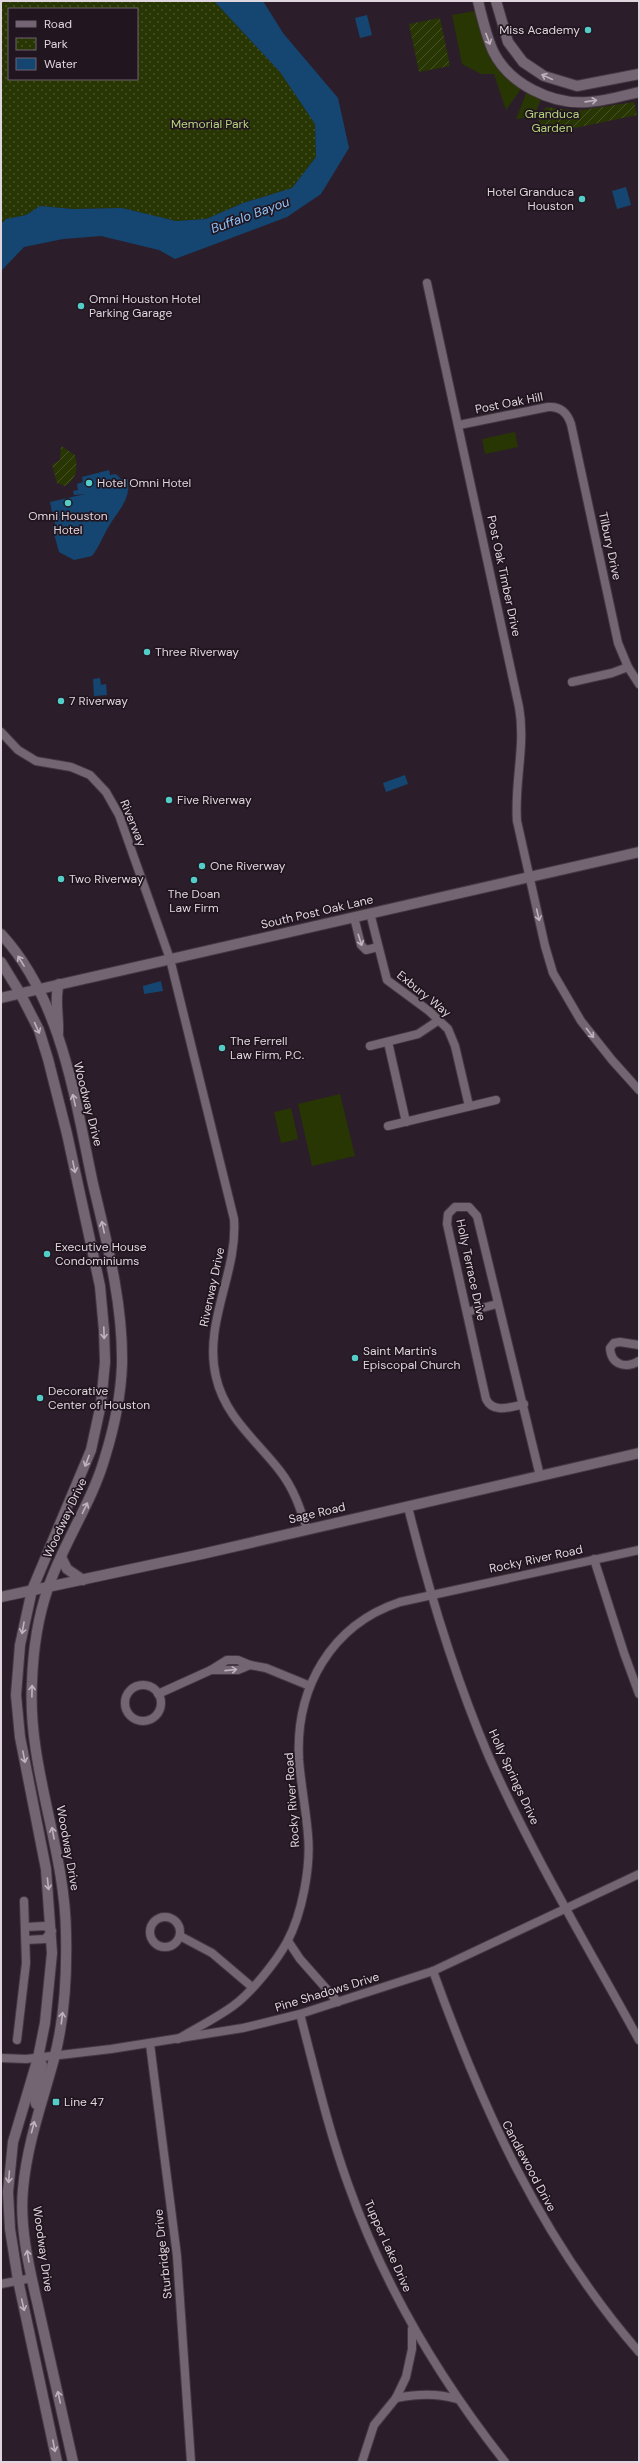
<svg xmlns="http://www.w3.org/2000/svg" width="640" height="2463" font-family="'DM Sans',sans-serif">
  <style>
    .grass { fill: #283603 }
    .park { fill: url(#park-dots); fill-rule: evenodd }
    .garden { fill: url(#garden-furrows) }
    .water { fill: #144671 }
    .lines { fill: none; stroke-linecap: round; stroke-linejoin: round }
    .street-casing { stroke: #443943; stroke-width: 10 }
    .secondary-casing { stroke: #443943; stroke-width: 12 }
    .street { stroke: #746573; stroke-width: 8 }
    .secondary { stroke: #746573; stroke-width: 10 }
    .oneway { stroke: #bfb4be }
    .poi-dot { fill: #54cdc8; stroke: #211520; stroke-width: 1.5 }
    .labels { text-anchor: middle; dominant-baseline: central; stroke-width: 3.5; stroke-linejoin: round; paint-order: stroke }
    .poi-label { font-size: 12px; fill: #dfd6de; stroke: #211520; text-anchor: start }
    .park-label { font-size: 12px; fill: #b5d47c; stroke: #211520 }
    .street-label { font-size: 12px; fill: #dfd6de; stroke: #211520 }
    .water-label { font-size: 13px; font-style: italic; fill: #8ec4fa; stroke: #211520 }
  </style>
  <defs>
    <pattern id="park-dots" width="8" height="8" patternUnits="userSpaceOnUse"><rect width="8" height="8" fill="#283603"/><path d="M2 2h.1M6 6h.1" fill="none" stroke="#475227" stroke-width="1.8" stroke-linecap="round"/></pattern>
    <pattern id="garden-furrows" width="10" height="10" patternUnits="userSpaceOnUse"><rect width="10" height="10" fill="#283603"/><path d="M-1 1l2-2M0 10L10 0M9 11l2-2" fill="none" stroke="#475227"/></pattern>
  </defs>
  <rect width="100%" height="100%" fill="#2b1e2a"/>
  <g class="grass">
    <polygon points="475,11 495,63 521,89 506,110 494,74 481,74 462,64 452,15"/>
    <polygon points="527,91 541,99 534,117 516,119"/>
    <polygon points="515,432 518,447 485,454 482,439"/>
    <polygon points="340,1094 355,1156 312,1166 298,1104"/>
    <polygon points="291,1108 298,1139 281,1143 274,1112"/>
  </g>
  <path class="park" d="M1 1H214L280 72 315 124 316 157 292 188 243 203 206 219 176 221 122 208 73 209 40 206 26 215 6 219 1 224ZM9 9H137V79H9Z"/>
  <g class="garden">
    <polygon points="440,18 450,66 419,72 409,24"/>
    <polygon points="634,102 637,115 542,135 539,118 546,107 576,111"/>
    <path d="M61 446 75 455C78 468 77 479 65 486L57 483 52 465 60 460Z"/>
  </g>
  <g class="water">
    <polygon points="214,1 263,1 283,33 338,98 349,148 321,194 287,217 175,259 159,250 101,236 63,239 24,247 1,271 1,224 6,219 26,215 40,206 73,209 122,208 176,221 206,219 243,203 292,188 316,157 315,124 280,72"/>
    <polygon points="367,15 372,35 360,38 355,18"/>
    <polygon points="626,187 631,205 617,209 612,191"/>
    <path d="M109 470 110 475 116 474 121 479H128C131 500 119 509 109 526 103 536 99 547 92 556L74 560 59 552 52 527 55 524 54 519 60 518 58 511 52 512 50 502 85 494 74 495 73 491 78 490 77 484 83 482 82 477Z"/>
    <polygon points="100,678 101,685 106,684 107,695 94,696 93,679"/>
    <polygon points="405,775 408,784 386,792 383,783"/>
    <polygon points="161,981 163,991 144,994 143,986"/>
  </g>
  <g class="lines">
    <defs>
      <g id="street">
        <path d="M427 283 519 707C526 745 514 783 517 821L545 946 553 973 581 1021 612 1060 639 1090"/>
        <path d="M459 425 548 407C560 406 567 412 571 424L618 643 628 667 639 684"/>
        <polyline points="572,682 612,673 628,667"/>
        <path d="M1 732 18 750 36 761 71 767 90 775 106 792 119 815 170 959 234 1219C238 1273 203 1323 216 1377 225 1417 257 1441 280 1471 294 1489 300 1508 307 1529"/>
        <polyline points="370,913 387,980 429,1011 448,1029 455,1046 469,1106"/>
        <polyline points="354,917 361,945 366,950 378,947"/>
        <polyline points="388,1042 406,1122"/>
        <polyline points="370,1046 418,1034 439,1020"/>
        <polyline points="388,1126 496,1100"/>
        <polyline points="467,1312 497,1304"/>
        <path d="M639 1345 620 1342 614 1343 610 1348C611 1365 626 1369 639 1361"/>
        <path d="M524 1404C511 1407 493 1414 486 1399L447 1224 448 1214 455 1207H469L477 1216 540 1476"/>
        <path d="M408 1507C429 1592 454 1675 489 1757 532 1854 588 1947 639 2040"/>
        <polyline points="594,1559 624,1653 639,1694"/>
        <polyline points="211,1670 238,1670 250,1665"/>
        <circle cx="143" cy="1703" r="18"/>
        <polyline points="158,1694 211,1670 227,1660 238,1660 250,1665 266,1668 310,1686"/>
        <circle cx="165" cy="1932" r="15"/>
        <polyline points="26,1927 45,1926 52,1931 45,1939 26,1940"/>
        <polyline points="180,1936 212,1953 252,1987"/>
        <polyline points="288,1941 300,1959 338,2002"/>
        <path d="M433 1971C483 2110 541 2239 639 2352"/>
        <path d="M300 2014C315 2071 328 2129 348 2184 384 2286 438 2377 505 2462"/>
        <path d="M178 2039C196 2028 215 2019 233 2006 251 1993 276 1962 287 1942 302 1914 311 1867 308 1835 306 1810 301 1785 299 1760 295 1688 331 1625 400 1602L639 1550"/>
        <polyline points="17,2040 26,1963 24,1901"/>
        <polyline points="150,2044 177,2256 191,2462"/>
        <polyline points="1,2058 26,2059 111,2049 243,2028 300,2014 433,1971 639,1874"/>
        <polyline points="1,2284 32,2278"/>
        <path d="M396 2398C418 2394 436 2393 457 2399"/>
        <polyline points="362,2462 374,2425 396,2398 406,2377 412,2349 412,2329"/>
      </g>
      <g id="secondary">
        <path d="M478 1C482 18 486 35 493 51 509 84 552 105 588 102 605 101 622 96 639 92"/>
        <polyline points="496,1 508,42 523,62 544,76 577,86 639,74"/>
        <path d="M1 934C62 1000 75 1100 93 1184 107 1243 123 1303 122 1364 121 1395 114 1428 105 1457 92 1503 63 1543 48 1588 38 1617 33 1651 32 1682 27 1766 65 1848 66 1933 67 1974 65 2018 54 2059 42 2103 27 2144 23 2189 19 2231 31 2275 40 2315 51 2364 62 2413 73 2462"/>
        <polyline points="1,962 20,993 39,1030 48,1059 67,1134 100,1286 104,1330 105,1362 101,1404 91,1450 32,1590 20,1645 16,1695 20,1737 46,1869 52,1953 45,2023 38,2058 13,2142 8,2192 10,2229 18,2280 57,2462"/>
        <polyline points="1,998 639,852"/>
        <path d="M58 1033C59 1017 54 998 59 984"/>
        <polyline points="61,1557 67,1569 83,1580"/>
        <polyline points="1,1597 202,1554 639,1453"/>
        <polyline points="36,2104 35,2100 42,2065 40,2061"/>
      </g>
    </defs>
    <use href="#street" class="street-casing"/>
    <use href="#secondary" class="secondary-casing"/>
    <use href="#street" class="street"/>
    <use href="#secondary" class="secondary"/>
  </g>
  <defs><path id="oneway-shaft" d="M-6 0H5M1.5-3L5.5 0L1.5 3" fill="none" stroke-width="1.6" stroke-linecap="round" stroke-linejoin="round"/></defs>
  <g class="oneway">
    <use href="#oneway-shaft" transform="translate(488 39) rotate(69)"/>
    <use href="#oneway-shaft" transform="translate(547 77) rotate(-155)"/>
    <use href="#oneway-shaft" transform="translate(591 101) rotate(-8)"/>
    <use href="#oneway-shaft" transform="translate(538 915) rotate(77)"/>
    <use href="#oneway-shaft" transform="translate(360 940) rotate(72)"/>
    <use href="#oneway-shaft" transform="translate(21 961) rotate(-122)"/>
    <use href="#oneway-shaft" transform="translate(37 1028) rotate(66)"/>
    <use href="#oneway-shaft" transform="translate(590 1033) rotate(52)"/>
    <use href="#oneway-shaft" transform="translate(74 1100) rotate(-103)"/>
    <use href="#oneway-shaft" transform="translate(74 1167) rotate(78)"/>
    <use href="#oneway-shaft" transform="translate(103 1227) rotate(-102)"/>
    <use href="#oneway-shaft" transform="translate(104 1333) rotate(88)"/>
    <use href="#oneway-shaft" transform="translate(87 1461) rotate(111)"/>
    <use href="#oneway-shaft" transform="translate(85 1508) rotate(-64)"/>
    <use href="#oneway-shaft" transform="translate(23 1628) rotate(100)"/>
    <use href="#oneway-shaft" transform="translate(231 1670) rotate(-6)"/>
    <use href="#oneway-shaft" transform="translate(32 1691) rotate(-89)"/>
    <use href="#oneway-shaft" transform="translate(24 1757) rotate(79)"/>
    <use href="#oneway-shaft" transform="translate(53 1833) rotate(-101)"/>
    <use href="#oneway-shaft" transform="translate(48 1884) rotate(84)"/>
    <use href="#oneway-shaft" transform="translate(62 2018) rotate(-83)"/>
    <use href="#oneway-shaft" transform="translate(33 2127) rotate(-75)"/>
    <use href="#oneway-shaft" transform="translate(9 2177) rotate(94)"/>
    <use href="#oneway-shaft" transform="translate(28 2256) rotate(-99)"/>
    <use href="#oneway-shaft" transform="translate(23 2305) rotate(77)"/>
    <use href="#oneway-shaft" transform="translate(59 2397) rotate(-103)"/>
    <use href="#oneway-shaft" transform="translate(54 2446) rotate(79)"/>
  </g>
  <g class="poi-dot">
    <circle cx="588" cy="30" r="4"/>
    <circle cx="582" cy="199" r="4"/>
    <circle cx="81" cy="306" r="4"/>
    <circle cx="89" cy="483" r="4"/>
    <circle cx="68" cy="503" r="4"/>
    <circle cx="147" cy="652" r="4"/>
    <circle cx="61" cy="701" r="4"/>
    <circle cx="169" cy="800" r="4"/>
    <circle cx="202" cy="866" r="4"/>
    <circle cx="61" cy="879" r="4"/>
    <circle cx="194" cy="880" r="4"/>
    <circle cx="222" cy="1048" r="4"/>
    <circle cx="47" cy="1254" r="4"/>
    <circle cx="355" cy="1358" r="4"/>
    <circle cx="40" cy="1398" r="4"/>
    <rect x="52" y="2098" width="8" height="8" rx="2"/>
  </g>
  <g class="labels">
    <g class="poi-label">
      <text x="580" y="30" text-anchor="end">Miss Academy</text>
      <text x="574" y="192" text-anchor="end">Hotel Granduca<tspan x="574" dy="14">Houston</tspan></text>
      <text x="89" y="299">Omni Houston Hotel<tspan x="89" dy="14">Parking Garage</tspan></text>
      <text x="97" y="483">Hotel Omni Hotel</text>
      <text x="68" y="516" text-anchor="middle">Omni Houston<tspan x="68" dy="14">Hotel</tspan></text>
      <text x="155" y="652">Three Riverway</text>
      <text x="69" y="701">7 Riverway</text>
      <text x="177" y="800">Five Riverway</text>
      <text x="210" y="866">One Riverway</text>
      <text x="69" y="879">Two Riverway</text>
      <text x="194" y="894" text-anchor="middle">The Doan<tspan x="194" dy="14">Law Firm</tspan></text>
      <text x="230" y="1041">The Ferrell<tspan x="230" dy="14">Law Firm, P.C.</tspan></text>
      <text x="55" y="1247">Executive House<tspan x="55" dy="14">Condominiums</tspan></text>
      <text x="363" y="1351">Saint Martin's<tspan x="363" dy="14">Episcopal Church</tspan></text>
      <text x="48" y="1391">Decorative<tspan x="48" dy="14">Center of Houston</tspan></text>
      <text x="64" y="2102">Line 47</text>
    </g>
    <g class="park-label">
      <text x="552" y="114">Granduca<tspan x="552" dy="14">Garden</tspan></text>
      <text x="210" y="124">Memorial Park</text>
    </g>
    <g class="street-label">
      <text transform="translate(509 403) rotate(-11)">Post Oak Hill</text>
      <text transform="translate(610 546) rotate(78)">Tilbury Drive</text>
      <text transform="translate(504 576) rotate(78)">Post Oak Timber Drive</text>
      <text transform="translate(133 823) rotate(68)">Riverway</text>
      <text transform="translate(317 912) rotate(-13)">South Post Oak Lane</text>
      <text transform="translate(424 994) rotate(39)">Exbury Way</text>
      <text transform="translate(88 1104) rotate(76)">Woodway Drive</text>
      <text transform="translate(471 1270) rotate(78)">Holly Terrace Drive</text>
      <text transform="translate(212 1287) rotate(-78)">Riverway Drive</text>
      <text transform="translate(317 1513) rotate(-13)">Sage Road</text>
      <text transform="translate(65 1518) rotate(-65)">Woodway Drive</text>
      <text transform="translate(536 1559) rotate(-12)">Rocky River Road</text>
      <text transform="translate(514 1777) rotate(65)">Holly Springs Drive</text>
      <text transform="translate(292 1800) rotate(-94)">Rocky River Road</text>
      <text transform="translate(68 1848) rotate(80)">Woodway Drive</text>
      <text transform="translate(327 1992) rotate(-17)">Pine Shadows Drive</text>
      <text transform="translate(529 2166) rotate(62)">Candlewood Drive</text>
      <text transform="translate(388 2246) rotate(66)">Tupper Lake Drive</text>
      <text transform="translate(43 2249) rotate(82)">Woodway Drive</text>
      <text transform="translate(163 2254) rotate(-96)">Sturbridge Drive</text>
    </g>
    <g class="water-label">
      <text transform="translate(250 215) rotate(-20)">Buffalo Bayou</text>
    </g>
  </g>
  <rect width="640" height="2463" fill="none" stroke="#dfd6de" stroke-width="4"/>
  <rect x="8" y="8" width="130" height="72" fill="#211520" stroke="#6d626c"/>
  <rect x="16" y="21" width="20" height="6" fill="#746573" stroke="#6d626c"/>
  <text x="44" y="28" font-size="12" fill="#dfd6de">Road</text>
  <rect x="16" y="38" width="20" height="12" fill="url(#park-dots)" stroke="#6d626c"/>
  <text x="44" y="48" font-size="12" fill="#dfd6de">Park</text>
  <rect x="16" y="58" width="20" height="12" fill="#144671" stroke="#6d626c"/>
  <text x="44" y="68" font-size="12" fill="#dfd6de">Water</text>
</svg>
